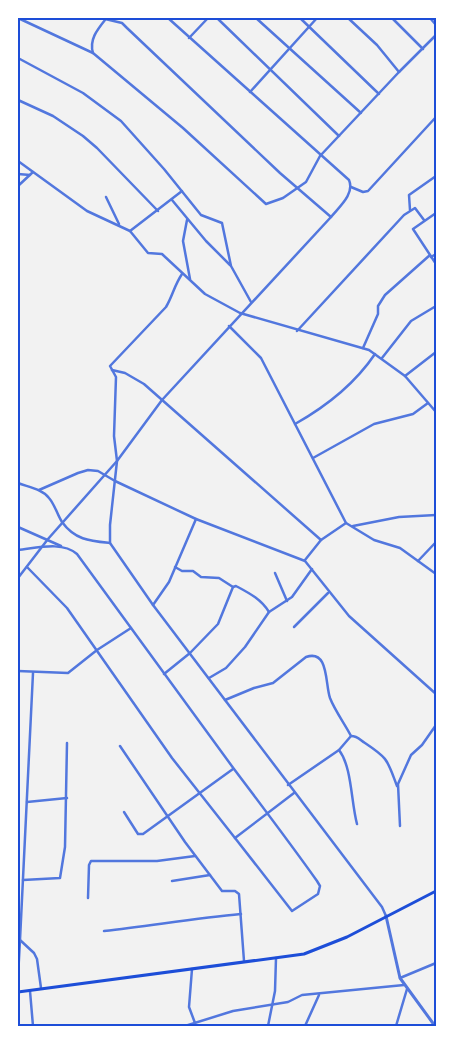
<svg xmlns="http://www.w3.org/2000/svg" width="454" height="1044" font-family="Barlow,sans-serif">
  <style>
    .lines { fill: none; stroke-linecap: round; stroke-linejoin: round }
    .minor { stroke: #5277de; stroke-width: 2.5 }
    .tertiary { stroke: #5277de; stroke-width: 3 }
    .secondary { stroke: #1d4ed8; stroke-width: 3 }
    .neatline { fill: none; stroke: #1d4ed8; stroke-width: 2 }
  </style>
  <rect width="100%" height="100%" fill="#f2f2f2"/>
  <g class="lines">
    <g class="minor">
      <polyline points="18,18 93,53 183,128 266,204 283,198 306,182 320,156 399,72 436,35"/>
      <polyline points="101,18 122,23 127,28 280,173 331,217"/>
      <path d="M168 18 349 180C355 194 339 207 331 217L162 400 117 461 110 525V543L153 605 382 907 386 916"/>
      <polyline points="217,18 339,136"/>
      <polyline points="256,18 361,113"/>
      <polyline points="300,18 379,94"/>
      <polyline points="348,18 377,45 399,72"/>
      <polyline points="392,18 423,49"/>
      <polyline points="430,18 436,25"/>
      <polyline points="189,38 208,18"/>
      <path d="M93 53C89 40 97 30 105 20"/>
      <polyline points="18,58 83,93 121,121 164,169 201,215 222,223 231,266 251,302"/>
      <polyline points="250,92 317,18"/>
      <polyline points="18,100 53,116 83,136 97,148 158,211"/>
      <polyline points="18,161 87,211 130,231 148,253 162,254 205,294 240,313 369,350 405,376 436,412"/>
      <polyline points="18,174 30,175"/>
      <polyline points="18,186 33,172"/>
      <polyline points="351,187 363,192 368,191 436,117"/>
      <polyline points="106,197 119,224"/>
      <polyline points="172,200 206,241 230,265"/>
      <polyline points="410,210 409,195 436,176"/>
      <polyline points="436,213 413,229 436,264"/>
      <polyline points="187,220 183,241 190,279"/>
      <polyline points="130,231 182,191"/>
      <polyline points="431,257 436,254"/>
      <polyline points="229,326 261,358 346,523 374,540 400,548 436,574"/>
      <polyline points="297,331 404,215 415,208 424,220"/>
      <polyline points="363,348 378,314 378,306 385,295 430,255"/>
      <polyline points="382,358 411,321 436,306"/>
      <polyline points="112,370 125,373 144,384 321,540"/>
      <polyline points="405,376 436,352"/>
      <path d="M295 424C327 406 354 385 375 354"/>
      <polyline points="313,458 374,424 413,414 428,403"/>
      <path d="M18 483C28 487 42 489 49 498 55 505 57 514 62 522 75 540 90 541 110 543"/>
      <polyline points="39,490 78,473 88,470 98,471 115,481 196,519 305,561 349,616 436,694"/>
      <polyline points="353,526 399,517 436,515"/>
      <polyline points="18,527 61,546"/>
      <path d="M18 550C37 548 62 541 77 554L234 769C262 806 290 843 317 881L320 886 318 894 292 911 235 838 294 793"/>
      <polyline points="305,560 321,540 346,523"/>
      <polyline points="418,561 436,542"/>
      <polyline points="27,567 67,608 172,758 235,838"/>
      <polyline points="175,567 182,571 193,571 201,577 219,578 233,587"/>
      <polyline points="275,573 287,601"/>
      <path d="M18 578 48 539 117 461 114 436 116 377 110 366 166 307C173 295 174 286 182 274"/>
      <polyline points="153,605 169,582 196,519"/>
      <polyline points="294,627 328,593"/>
      <polyline points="18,671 68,673 97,650 131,628"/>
      <polyline points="33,673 20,940 34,953 37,959 41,988"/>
      <path d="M164 674 190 653 218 624 233 587 236 586C249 593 261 599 269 612"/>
      <polyline points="209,678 226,668 245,647 269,612 292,597 312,569"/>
      <path d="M225 700 254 688 273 683 306 657C329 649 325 684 330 698 335 711 345 724 351 736L339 750 288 785"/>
      <path d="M351 736C358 736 360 740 365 743 389 759 387 760 397 786"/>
      <polyline points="120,746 185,842 222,891 235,891 239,894 244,961"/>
      <path d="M339 750C352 767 351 802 357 824"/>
      <polyline points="27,802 67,798"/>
      <polyline points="124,812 138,834 143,834 233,769"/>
      <polyline points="400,826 398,784 411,755 422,745 436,725"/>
      <polyline points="23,880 60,878 65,847 67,743"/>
      <polyline points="172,881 210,875"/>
      <polyline points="88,898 89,865 91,861 157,861 195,856"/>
      <path d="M104 931C150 926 195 918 241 914"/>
      <polyline points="18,936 20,940 18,977"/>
      <polyline points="192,969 189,1007 195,1023"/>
      <polyline points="400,978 436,963"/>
      <polyline points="30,991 33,1026"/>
      <polyline points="185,1026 233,1011 288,1002 302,995 404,985"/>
      <polyline points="268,1026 275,991 276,958"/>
      <polyline points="305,1026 319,995"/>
      <polyline points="396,1026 407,989"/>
    </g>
    <polyline class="tertiary" points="386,916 400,978 435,1026"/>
    <polyline class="secondary" points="18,992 304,954 347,937 436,891"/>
  </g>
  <rect width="454" height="1044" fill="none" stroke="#ffffff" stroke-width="38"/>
  <rect x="19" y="19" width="416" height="1006" class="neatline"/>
</svg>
